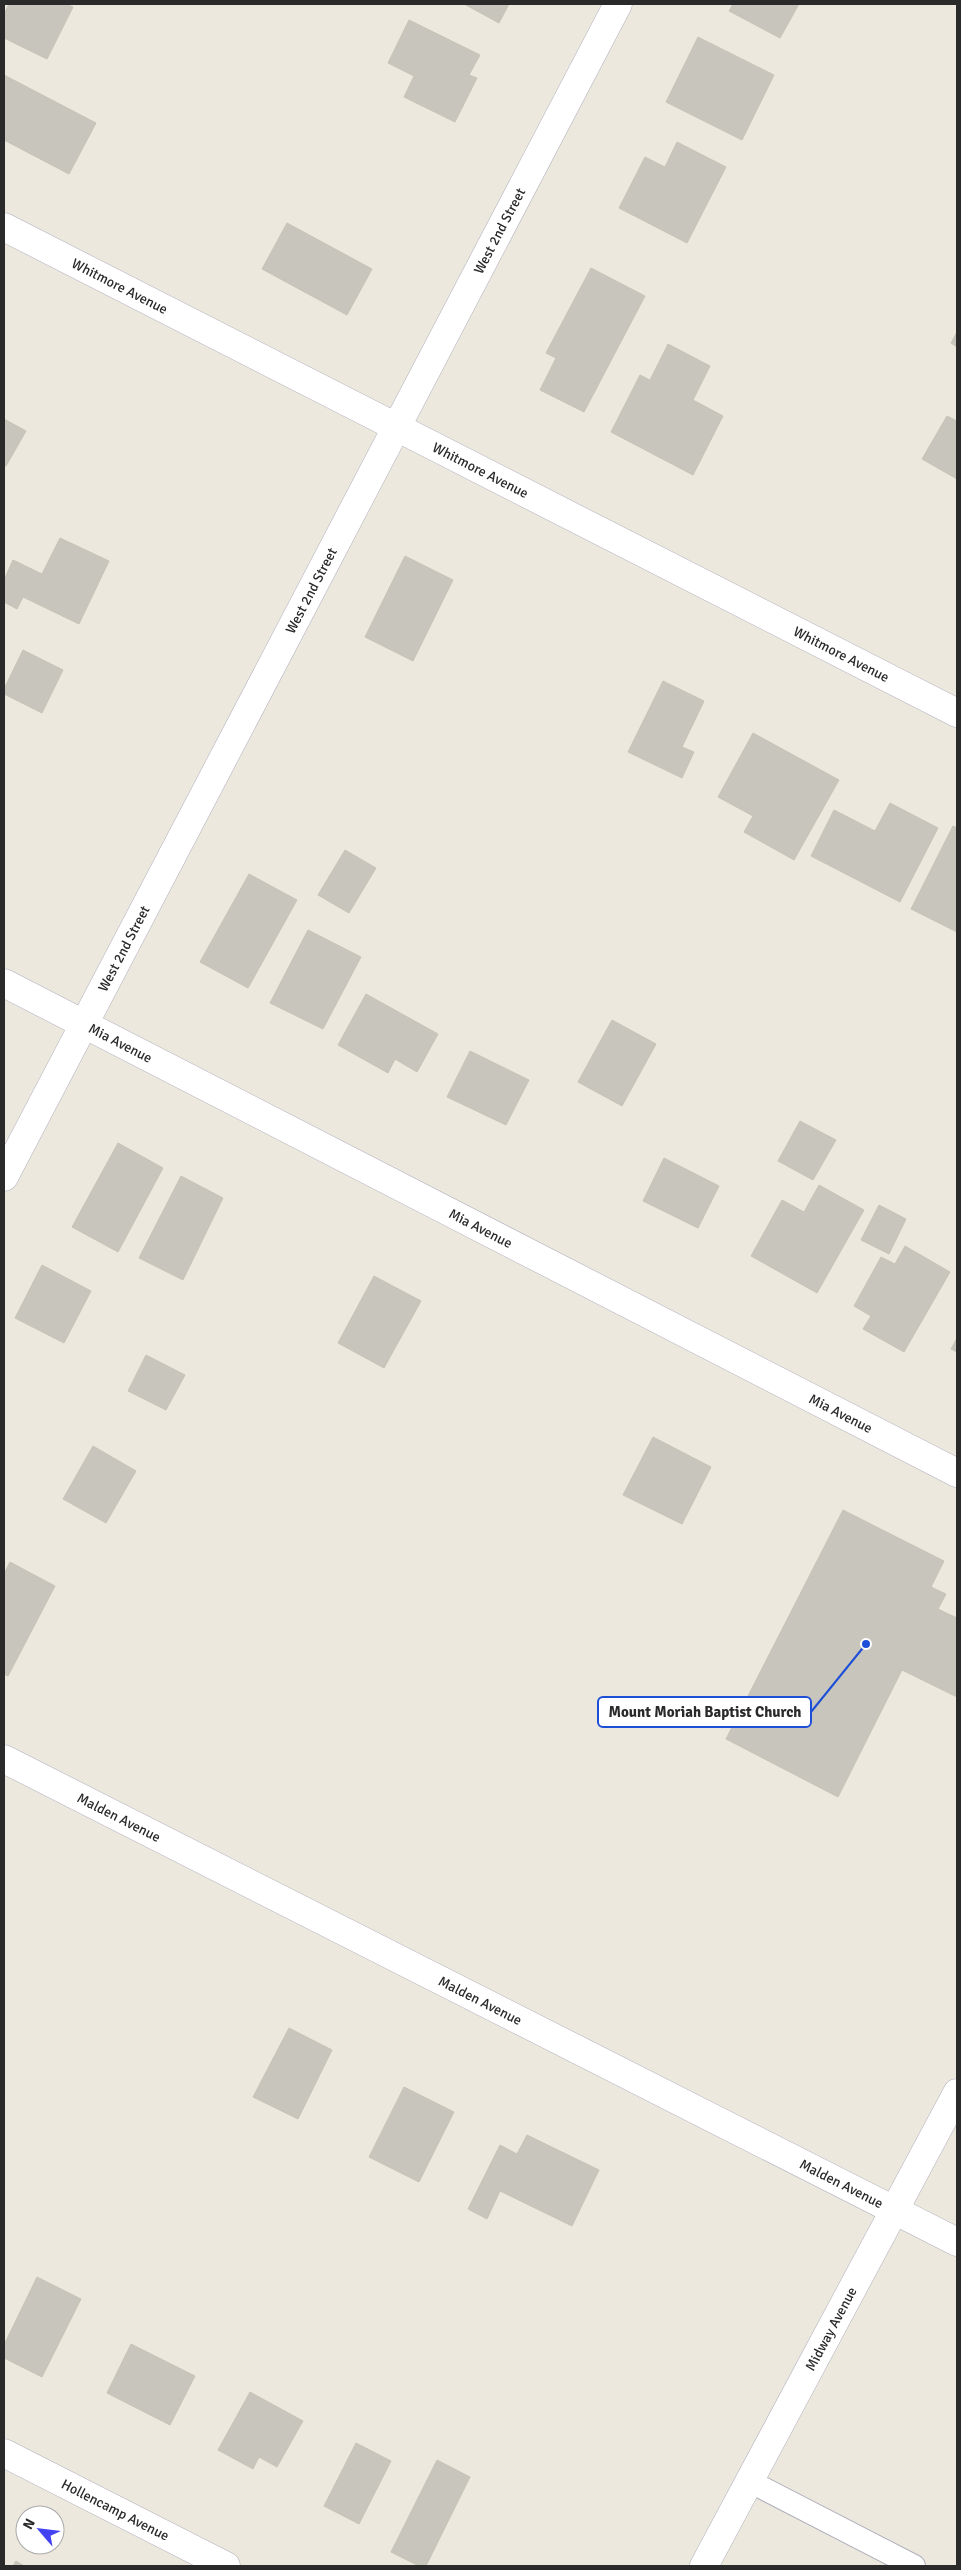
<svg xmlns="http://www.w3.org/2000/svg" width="961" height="2570" font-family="Signika,sans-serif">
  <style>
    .building { fill: #c7c5bc; stroke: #c7c4b6 }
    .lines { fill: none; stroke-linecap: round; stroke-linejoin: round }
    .lane-casing { stroke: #b0b0bd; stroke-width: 24 }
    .street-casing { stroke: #b0b0bd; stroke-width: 29 }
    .lane { stroke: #fff; stroke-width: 22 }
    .street { stroke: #fff; stroke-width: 28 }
    .labels { text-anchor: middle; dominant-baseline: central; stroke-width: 4; stroke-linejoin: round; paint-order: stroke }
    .street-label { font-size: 14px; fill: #2a2a2a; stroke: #fff }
    .leader { fill: none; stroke: #1d4ed8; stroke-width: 2 }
    .callout-dot { fill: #1d4ed8; stroke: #fff; stroke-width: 2 }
    .callout { fill: #fff; stroke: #1d4ed8; stroke-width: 2 }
    .callout-label { font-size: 15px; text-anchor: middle; font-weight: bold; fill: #2a2a2a }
  </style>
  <rect width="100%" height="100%" fill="#ece8dd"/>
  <g class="building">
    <polygon points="9,4 66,4 73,7 47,59 4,38 4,14"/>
    <polygon points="464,4 509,4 499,23"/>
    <polygon points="733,4 799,4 780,38 729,11"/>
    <polygon points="409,20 480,55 469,75 477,78 455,122 404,97 414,76 388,63"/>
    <polygon points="698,37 774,75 742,140 666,102"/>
    <polygon points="4,75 96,123 69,174 4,140"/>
    <polygon points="677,142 726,167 687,243 619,208 645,157 665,167"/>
    <polygon points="287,223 372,269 347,315 262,269"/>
    <polygon points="591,268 645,296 584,412 540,390 556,358 546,353"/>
    <polygon points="957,332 957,347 951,343"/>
    <polygon points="668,344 710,366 693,400 723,416 693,475 611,432 640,375 650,380"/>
    <polygon points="947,416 957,421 957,479 922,459"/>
    <polygon points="4,419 26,431 6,466 4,465"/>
    <polygon points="60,538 109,561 79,624 23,597 17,609 4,602 4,580 13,560 42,574"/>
    <polygon points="405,556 453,580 413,661 365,637"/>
    <polygon points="23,650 63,670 42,713 4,694 4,689"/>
    <polygon points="663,681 704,701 682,747 694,752 682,778 628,752"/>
    <polygon points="753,733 839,780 794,860 744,832 753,816 718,797"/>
    <polygon points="890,803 938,828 900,902 811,856 834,810 875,831"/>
    <polygon points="953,826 957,828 957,932 911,909"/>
    <polygon points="345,850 376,868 349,913 318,895"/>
    <polygon points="249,874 297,900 248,988 200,962"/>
    <polygon points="308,930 361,957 323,1029 270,1003"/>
    <polygon points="366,994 438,1034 417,1072 395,1059 388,1073 338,1045"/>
    <polygon points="612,1020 656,1044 622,1106 578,1082"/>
    <polygon points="470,1051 529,1080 506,1125 447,1097"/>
    <polygon points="800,1121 836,1140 813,1180 778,1161"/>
    <polygon points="118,1143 163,1168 118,1252 72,1227"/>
    <polygon points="664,1158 719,1186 698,1228 643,1201"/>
    <polygon points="181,1176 223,1198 183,1280 139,1258"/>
    <polygon points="819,1185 864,1210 817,1293 751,1256 782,1200 804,1212"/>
    <polygon points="879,1205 906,1219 889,1254 861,1240"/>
    <polygon points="905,1246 950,1272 904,1352 863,1329 871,1316 854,1306 881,1257 895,1264"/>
    <polygon points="42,1265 91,1291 64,1343 15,1318"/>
    <polygon points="374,1276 421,1301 384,1368 338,1343"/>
    <polygon points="957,1338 957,1352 951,1349"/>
    <polygon points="146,1355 185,1375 166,1410 128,1391"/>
    <polygon points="653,1437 711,1467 682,1524 623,1495"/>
    <polygon points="93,1446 136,1471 106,1523 63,1499"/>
    <polygon points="843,1510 944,1561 931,1587 946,1594 938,1609 957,1618 957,1697 902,1670 838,1797 726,1739"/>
    <polygon points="10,1562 55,1586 8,1676 4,1674 4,1574"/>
    <polygon points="289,2028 332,2050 298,2119 253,2097"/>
    <polygon points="404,2087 454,2112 419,2182 369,2157"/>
    <polygon points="527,2135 599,2170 572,2226 500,2191 487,2219 468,2209 500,2145 517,2154"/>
    <polygon points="37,2277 81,2299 42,2377 4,2358 4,2345"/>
    <polygon points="131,2344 195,2376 170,2425 107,2393"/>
    <polygon points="250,2392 303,2421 277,2467 259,2457 253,2469 218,2450"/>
    <polygon points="356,2443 391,2461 359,2524 324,2506"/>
    <polygon points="437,2460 470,2477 426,2566 419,2566 391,2552"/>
    <polygon points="16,2561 24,2566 13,2566"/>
  </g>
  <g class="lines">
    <defs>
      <polyline id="lane" points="749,2481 914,2566"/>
      <g id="street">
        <path id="s1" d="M4 227 957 713"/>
        <path id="s2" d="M4 983 957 1473"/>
        <path id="s3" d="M4 1177 618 4"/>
        <path id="s4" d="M4 1759 957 2242"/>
        <path id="s5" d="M4 2453 226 2566"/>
        <path id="s6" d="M704 2566 957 2093"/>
      </g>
    </defs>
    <use href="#lane" class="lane-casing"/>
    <use href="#street" class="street-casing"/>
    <use href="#lane" class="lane"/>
    <use href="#street" class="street"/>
  </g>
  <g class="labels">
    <g class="street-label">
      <text stroke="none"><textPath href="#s3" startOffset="1068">West 2nd Street</textPath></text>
      <text stroke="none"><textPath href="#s1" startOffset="130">Whitmore Avenue</textPath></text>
      <text stroke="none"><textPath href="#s1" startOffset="535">Whitmore Avenue</textPath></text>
      <text stroke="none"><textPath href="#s3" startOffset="662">West 2nd Street</textPath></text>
      <text stroke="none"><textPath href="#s1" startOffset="940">Whitmore Avenue</textPath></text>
      <text stroke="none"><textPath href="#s3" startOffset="258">West 2nd Street</textPath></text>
      <text stroke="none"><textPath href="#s2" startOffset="131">Mia Avenue</textPath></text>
      <text stroke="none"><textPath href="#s2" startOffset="536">Mia Avenue</textPath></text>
      <text stroke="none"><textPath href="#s2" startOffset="941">Mia Avenue</textPath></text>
      <text stroke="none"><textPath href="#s4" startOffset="129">Malden Avenue</textPath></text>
      <text stroke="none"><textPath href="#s4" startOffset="534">Malden Avenue</textPath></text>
      <text stroke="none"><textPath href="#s4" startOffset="939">Malden Avenue</textPath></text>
      <text stroke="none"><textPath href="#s6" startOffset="269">Midway Avenue</textPath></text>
      <text stroke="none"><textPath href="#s5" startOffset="125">Hollencamp Avenue</textPath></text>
    </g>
  </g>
  <path class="leader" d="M866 1644L811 1712"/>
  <circle class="callout-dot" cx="866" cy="1644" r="5"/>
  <rect class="callout" x="598" y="1697" width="213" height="30" rx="5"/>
  <g class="callout-label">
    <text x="705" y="1717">Mount Moriah Baptist Church</text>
  </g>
  <rect width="961" height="2570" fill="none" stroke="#2a2a2a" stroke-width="10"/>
  <g transform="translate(40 2530) rotate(298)"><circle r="24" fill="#ffffff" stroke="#aaaaaa"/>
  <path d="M0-4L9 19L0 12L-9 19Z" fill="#4342f3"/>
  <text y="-8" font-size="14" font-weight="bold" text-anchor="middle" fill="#2a2a2a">N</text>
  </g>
</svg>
